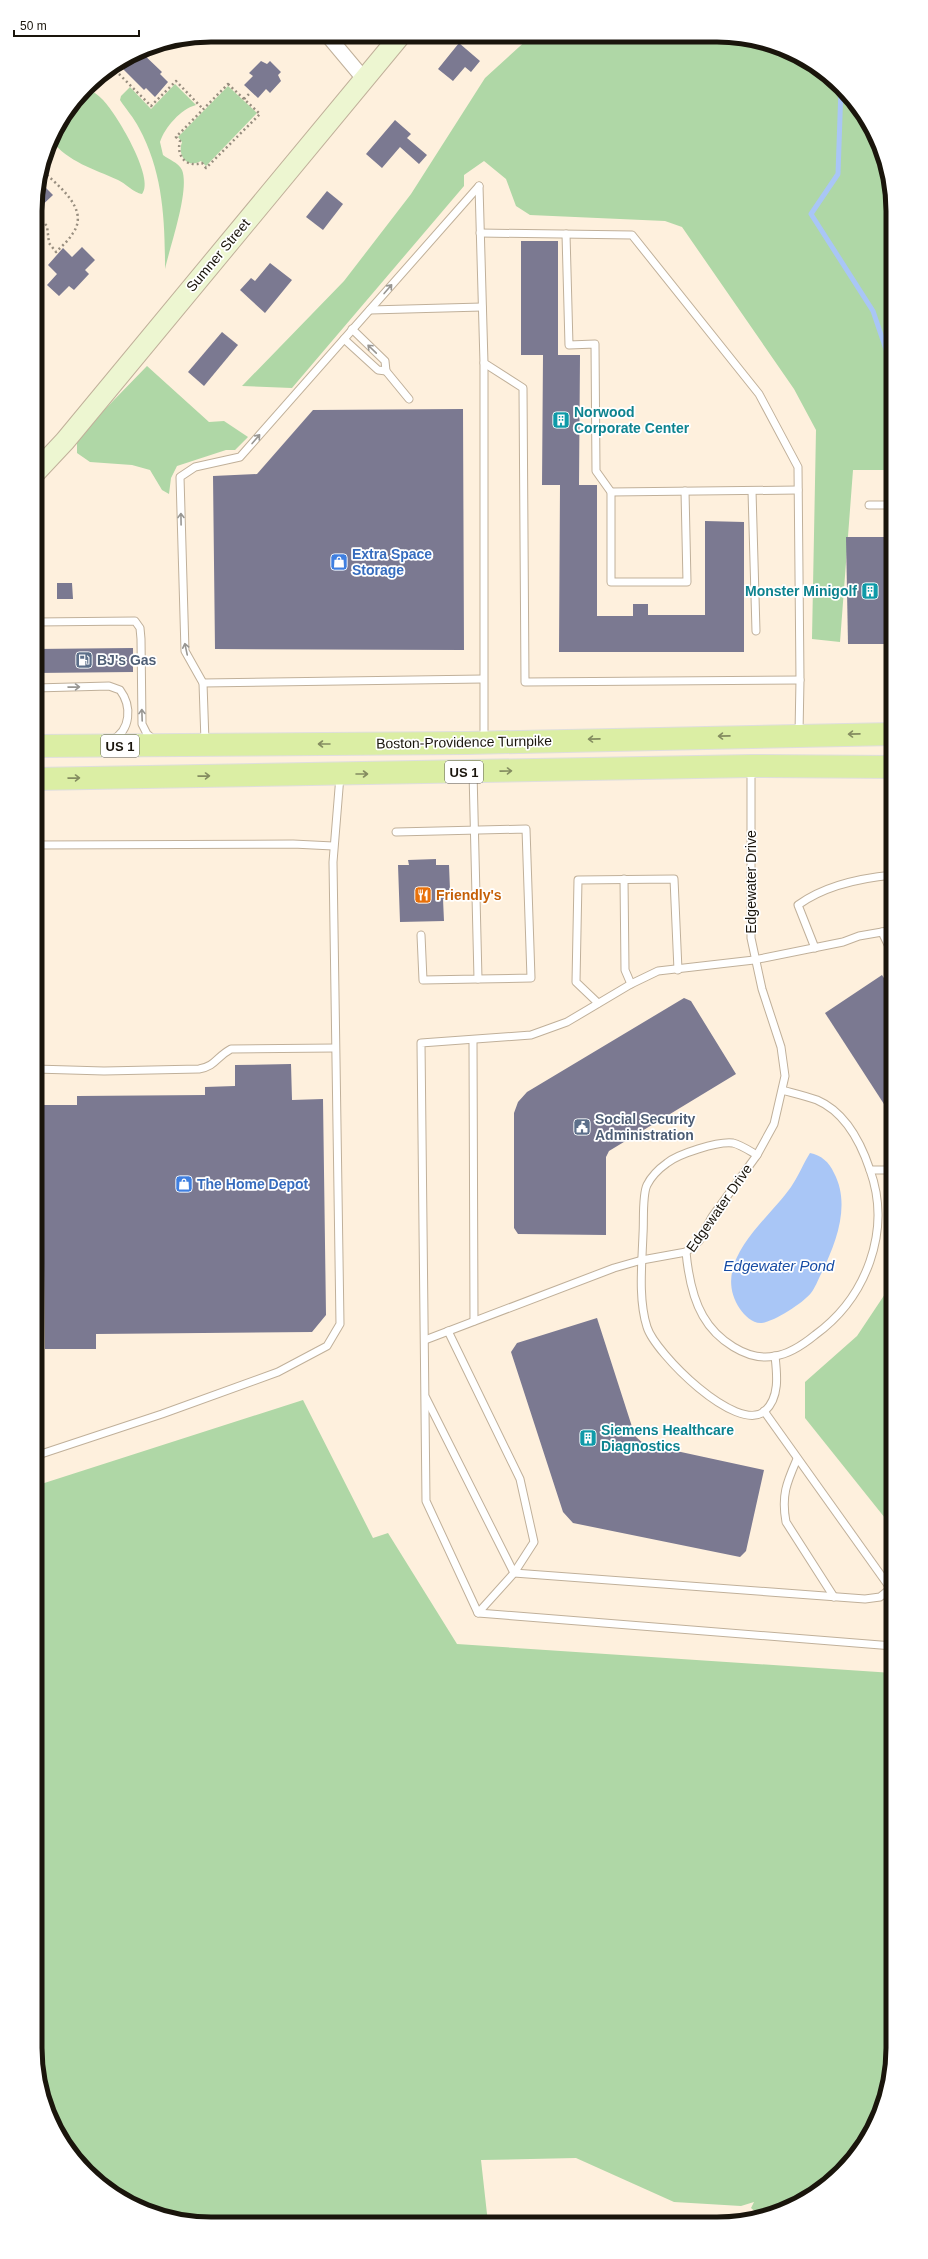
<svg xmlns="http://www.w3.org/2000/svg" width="928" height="2259" font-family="Arial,sans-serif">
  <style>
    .green { fill: #afd7a6 }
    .water { fill: #a9c6f6 }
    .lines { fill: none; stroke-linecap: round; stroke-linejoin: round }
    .stream { stroke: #a9c6f6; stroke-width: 5 }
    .building { fill: #7b7991 }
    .lane-casing { stroke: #c0b09a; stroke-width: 9 }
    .street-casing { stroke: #c0b09a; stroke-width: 16 }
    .secondary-casing { stroke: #c0b09a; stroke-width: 22 }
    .primary-casing { stroke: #dfdedd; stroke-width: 24 }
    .path { stroke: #988e7f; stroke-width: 2.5; stroke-dasharray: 2 3; stroke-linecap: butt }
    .lane { stroke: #fff; stroke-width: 7 }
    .street { stroke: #fff; stroke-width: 14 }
    .secondary { stroke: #edf6d1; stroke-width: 20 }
    .primary { stroke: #dbeea4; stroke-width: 22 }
    .oneway { stroke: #989692 }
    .oneway2 { stroke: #848c60 }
    .labels { text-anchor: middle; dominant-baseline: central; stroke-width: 3.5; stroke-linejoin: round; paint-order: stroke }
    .shield { fill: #fff; stroke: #5f5b55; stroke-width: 1 }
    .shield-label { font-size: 13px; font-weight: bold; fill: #1a150c }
    .street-label { font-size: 14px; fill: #1a150c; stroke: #fff }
    .culture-label { font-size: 14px; font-weight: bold; fill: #0d838f; stroke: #fff; text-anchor: start }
    .shop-label { font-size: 14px; font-weight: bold; fill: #366cbe; stroke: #fff; text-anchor: start }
    .service-label { font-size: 14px; font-weight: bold; fill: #4e5e75; stroke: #fff; text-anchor: start }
    .food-label { font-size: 14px; font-weight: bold; fill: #c56008; stroke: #fff; text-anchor: start }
    .water-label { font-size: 15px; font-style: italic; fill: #154ba4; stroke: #fff }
    .rim { fill: none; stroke: #1a150c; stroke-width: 5 }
  </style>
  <rect width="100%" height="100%" fill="#fef0dd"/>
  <g class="green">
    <polygon points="530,37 751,38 795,53 833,79 869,123 887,166 893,211 893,470 853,470 840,642 812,639 816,430 794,389 682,227 665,221 530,215 516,206 506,179 484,161 464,175 464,186 292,388 242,386 344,281 411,194 485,78"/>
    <path d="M175 84 196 105C181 109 165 127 160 142L163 155C169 160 178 162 182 170 190 190 170 246 165 269 165 220 163 172 139 128 134 118 126 109 120 100L121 96 130 87 151 109Z"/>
    <path d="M228 86 257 113 206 166 201 161C187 169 177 155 182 142L178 137Z"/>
    <path d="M87 89C93 91 98 95 102 99 115 111 156 179 142 194 134 193 125 183 118 180 94 169 68 162 51 140L53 133Z"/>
    <polygon points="147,366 209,422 224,421 248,437 235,450 226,450 177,466 171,478 169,494 162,490 150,470 132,465 90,462 77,453 77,438"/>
    <polygon points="893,1282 893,1528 805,1418 805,1382 857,1336"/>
    <path d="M303 1400 373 1538 388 1533 457 1644 893 1673V2059C888 2077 887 2099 879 2116 863 2153 831 2187 794 2204L791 2202 787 2207 763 2218 751 2208 754 2202 741 2206 674 2202 576 2158 481 2160 488 2223 177 2221 133 2206 87 2173 59 2136 41 2093 35 2048V1486Z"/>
  </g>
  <path class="water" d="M810 1153C821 1155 829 1162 834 1173 851 1205 836 1243 821 1274 818 1280 815 1288 811 1293 803 1303 775 1321 762 1323 753 1324 745 1316 740 1309 709 1263 767 1221 791 1187 798 1177 803 1164 810 1153Z"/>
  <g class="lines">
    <polyline class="stream" points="841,88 838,174 811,214 873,311 893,370"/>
  </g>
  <g class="building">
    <polygon points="459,43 480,61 471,72 465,67 453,81 438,69"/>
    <polygon points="140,51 162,72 160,74 168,82 155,97 146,88 144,90 118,64"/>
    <polygon points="261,61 267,64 270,61 281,72 278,75 281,81 270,93 266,89 258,98 244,85 253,76 249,73"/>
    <polygon points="395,120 411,134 407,138 427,155 419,164 400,147 382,168 366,154"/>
    <polygon points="40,182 53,195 35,212 35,199"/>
    <polygon points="327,191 343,204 323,230 306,217"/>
    <polygon points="521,241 558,241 558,355 580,355 579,485 597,485 597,616 633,616 633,604 648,604 648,615 705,615 705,521 744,522 744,652 559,652 560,485 542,485 543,355 521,355"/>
    <polygon points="82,247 95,260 85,270 89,274 74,290 69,286 59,296 47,285 57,274 48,265 63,248 72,257"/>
    <polygon points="270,263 292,280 265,313 240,290 251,278 255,281"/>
    <polygon points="222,332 238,345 204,386 188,372"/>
    <polygon points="463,409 464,650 215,649 213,476 257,474 313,410"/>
    <polygon points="846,537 893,537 893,644 848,644"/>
    <polygon points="57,583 72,583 73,599 57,599"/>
    <polygon points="133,648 133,672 35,673 35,649"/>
    <polygon points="436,859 436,865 449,865 450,890 447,890 447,899 443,899 444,921 400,922 398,865 409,865 408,860"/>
    <polygon points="882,975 893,992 893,1118 825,1013"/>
    <polygon points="684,998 691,1001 736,1074 609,1151 606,1157 606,1235 518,1234 514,1228 514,1113 518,1102 527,1092"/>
    <polygon points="291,1064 292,1100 323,1099 326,1315 312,1332 96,1334 96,1349 45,1349 44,1263 35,1263 35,1105 77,1105 77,1096 205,1095 205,1087 235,1086 235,1065"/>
    <polygon points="597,1318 635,1436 644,1444 764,1470 746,1551 740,1557 573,1523 563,1512 511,1352 517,1343"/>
  </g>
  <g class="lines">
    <defs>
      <g id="lane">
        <polyline points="479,186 484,363 523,388 525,682 800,680"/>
        <polyline points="480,233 632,235 759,394 798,467 800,680 799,733"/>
        <polyline points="566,234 569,345 595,344 596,471 611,492 611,582 687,582 685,491"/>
        <polyline points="370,310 482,307"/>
        <polyline points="352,329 385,361 386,371 409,399"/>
        <polyline points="344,339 378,370 386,371"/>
        <polyline points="752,491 756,631"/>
        <polyline points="611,492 798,490"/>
        <polyline points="869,505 893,505"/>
        <polyline points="36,622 135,621 140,628 141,639 142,724 147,734 154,740"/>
        <polyline points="203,683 483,679"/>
        <path d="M35 688 109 686 120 690C132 706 131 730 112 740"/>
        <polyline points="484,740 484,363"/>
        <polyline points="205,742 203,683 185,651 180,477 195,467 240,457 479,186"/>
        <path d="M751 769V938L762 989 781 1047 785 1076 774 1124 757 1155 712 1217 699 1241 686 1252C688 1273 692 1297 703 1316 716 1339 747 1362 775 1356 789 1354 804 1344 815 1335 866 1298 892 1231 870 1170 861 1143 845 1112 817 1100 806 1096 793 1093 782 1090"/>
        <polyline points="396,832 526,829 531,978 478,979"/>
        <polyline points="35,845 293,844 333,846"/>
        <polyline points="624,879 625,970 631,984"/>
        <polyline points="882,932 893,930"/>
        <polyline points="421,935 423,980 478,979 473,772"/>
        <path d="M815 948 798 905C824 886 861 878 893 875"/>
        <polyline points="598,1003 576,982 578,880 674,879 678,970"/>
        <polyline points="473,1040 474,1321"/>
        <path d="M35 1069 104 1071 199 1069C216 1066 216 1057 231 1049L335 1048"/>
        <path d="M757 1155C750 1151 741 1145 733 1143 718 1141 678 1154 667 1163 660 1168 651 1177 647 1185 642 1195 644 1222 643 1234 642 1263 638 1299 647 1327 655 1353 737 1435 765 1411 780 1397 777 1374 775 1356"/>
        <polyline points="870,1170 893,1170"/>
        <polyline points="448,1331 520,1479 534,1542 514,1573 478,1613"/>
        <polyline points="425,1340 614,1268 642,1260 686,1252"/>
        <polyline points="426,1398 514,1573 865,1599 880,1597 890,1589"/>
        <polyline points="764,1411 893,1592"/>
        <polyline points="35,1456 162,1414 278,1372 327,1346 340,1324 333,862 340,776"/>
        <path d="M797 1459C787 1482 781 1495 786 1522L834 1597"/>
        <polyline points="893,1646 478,1613 426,1501 421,1043 531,1035 567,1022 631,984 658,971 754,960 843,942 859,936 882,932 893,955"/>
      </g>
      <polyline id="street" points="328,36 364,79"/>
      <polyline id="secondary" points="35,473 65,441 400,36"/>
      <g id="primary">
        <polyline points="35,746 467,743 893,734"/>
        <polyline points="35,779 751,766 893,767"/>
      </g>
    </defs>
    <use href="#lane" class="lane-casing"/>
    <use href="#street" class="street-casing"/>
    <use href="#secondary" class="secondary-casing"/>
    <use href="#primary" class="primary-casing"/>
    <g class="path">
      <polyline points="119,74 151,106 176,81 203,109"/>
      <path d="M228 84 260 114 206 168 202 163C186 168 176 156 180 141L176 137Z"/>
      <polyline points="244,99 251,92"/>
      <path d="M35 213 47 226 49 243 56 252C62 246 69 240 73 233 90 209 58 186 43 171"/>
    </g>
    <use href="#lane" class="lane"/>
    <use href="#street" class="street"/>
    <use href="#secondary" class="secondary"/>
    <use href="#primary" class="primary"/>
  </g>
  <defs><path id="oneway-shaft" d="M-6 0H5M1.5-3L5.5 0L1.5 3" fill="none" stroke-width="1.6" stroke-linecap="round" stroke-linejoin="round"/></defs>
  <g class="oneway">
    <use href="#oneway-shaft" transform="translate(388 289) rotate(-49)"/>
    <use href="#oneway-shaft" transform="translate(372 349) rotate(-136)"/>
    <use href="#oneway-shaft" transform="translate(256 439) rotate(-49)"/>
    <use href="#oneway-shaft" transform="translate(181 519) rotate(-91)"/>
    <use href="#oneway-shaft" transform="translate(186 649) rotate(-102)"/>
    <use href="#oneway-shaft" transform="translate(74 687) rotate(-1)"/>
    <use href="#oneway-shaft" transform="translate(142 715) rotate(-92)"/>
  </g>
  <g class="oneway2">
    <use href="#oneway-shaft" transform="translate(854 734) rotate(179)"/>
    <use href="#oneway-shaft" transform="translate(724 736) rotate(179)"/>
    <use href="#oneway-shaft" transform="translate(594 739) rotate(179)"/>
    <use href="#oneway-shaft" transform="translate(324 744) rotate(180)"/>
    <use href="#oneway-shaft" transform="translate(506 771) rotate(-1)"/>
    <use href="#oneway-shaft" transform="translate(362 774)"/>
    <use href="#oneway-shaft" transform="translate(204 776) rotate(-1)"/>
    <use href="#oneway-shaft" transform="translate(74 778) rotate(-1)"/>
  </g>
  <defs>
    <symbol id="building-square" viewBox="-11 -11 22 22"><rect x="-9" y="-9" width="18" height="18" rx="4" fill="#0f9aa8" stroke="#fff"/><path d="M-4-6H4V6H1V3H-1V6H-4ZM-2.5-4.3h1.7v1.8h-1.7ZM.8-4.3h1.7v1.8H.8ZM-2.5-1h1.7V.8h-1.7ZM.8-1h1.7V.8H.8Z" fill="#fff"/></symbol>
    <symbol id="shop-square" viewBox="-11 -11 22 22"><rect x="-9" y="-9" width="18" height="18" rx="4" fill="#3f7fe0" stroke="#fff"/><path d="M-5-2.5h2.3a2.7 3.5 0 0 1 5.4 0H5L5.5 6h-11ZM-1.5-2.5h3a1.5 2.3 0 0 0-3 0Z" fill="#fff"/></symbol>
    <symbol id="fuel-square" viewBox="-11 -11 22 22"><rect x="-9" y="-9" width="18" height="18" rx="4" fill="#5c6f8a" stroke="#fff"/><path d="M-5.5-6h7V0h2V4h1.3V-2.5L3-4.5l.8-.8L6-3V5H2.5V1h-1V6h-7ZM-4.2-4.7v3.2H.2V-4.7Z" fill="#fff"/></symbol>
    <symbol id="restaurant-square" viewBox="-11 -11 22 22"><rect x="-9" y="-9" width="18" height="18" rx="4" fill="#e8710a" stroke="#fff"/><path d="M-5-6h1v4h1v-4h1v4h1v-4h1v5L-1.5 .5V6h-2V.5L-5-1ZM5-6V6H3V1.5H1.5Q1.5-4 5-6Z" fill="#fff"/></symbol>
    <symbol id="civic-square" viewBox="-11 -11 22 22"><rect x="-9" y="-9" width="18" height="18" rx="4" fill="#5c6f8a" stroke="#fff"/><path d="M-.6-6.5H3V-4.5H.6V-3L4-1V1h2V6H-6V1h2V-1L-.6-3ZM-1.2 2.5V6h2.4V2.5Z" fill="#fff"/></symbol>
  </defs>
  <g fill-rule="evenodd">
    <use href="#building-square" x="551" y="410" width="20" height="20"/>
    <use href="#shop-square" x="329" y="552" width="20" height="20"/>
    <use href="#building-square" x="860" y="581" width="20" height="20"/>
    <use href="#fuel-square" x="74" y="650" width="20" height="20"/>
    <use href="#restaurant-square" x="413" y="885" width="20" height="20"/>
    <use href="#civic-square" x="572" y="1117" width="20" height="20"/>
    <use href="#shop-square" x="174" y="1174" width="20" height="20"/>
    <use href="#building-square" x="578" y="1428" width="20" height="20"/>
  </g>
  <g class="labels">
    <g class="shield">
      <rect x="101" y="735" width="38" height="22" rx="3"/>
      <rect x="445" y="761" width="38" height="22" rx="3"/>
    </g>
    <g class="shield-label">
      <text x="120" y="746">US 1</text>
      <text x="464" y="772">US 1</text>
    </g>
    <g class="street-label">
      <text transform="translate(218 255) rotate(-50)">Sumner Street</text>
      <text transform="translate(464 742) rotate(-1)">Boston-Providence Turnpike</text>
      <text transform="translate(751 882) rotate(-90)">Edgewater Drive</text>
      <text transform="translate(719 1208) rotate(-55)">Edgewater Drive</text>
    </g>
    <g class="culture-label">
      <text x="574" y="412">Norwood<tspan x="574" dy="16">Corporate Center</tspan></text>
      <text x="857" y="591" text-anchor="end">Monster Minigolf</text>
      <text x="601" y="1430">Siemens Healthcare<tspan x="601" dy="16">Diagnostics</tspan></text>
    </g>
    <g class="shop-label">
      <text x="352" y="554">Extra Space<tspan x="352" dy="16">Storage</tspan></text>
      <text x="197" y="1184">The Home Depot</text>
    </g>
    <g class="service-label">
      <text x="97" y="660">BJ's Gas</text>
      <text x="595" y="1119">Social Security<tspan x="595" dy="16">Administration</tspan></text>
    </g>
    <g class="food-label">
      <text x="436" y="895">Friendly's</text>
    </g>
    <g class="water-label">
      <text x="779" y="1265">Edgewater Pond</text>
    </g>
  </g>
  <path d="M0 0H928V2259H0ZM211 42H717A169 169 0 0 1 886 211V2048A169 169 0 0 1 717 2217H211A169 169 0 0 1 42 2048V211A169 169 0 0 1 211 42Z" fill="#fff" fill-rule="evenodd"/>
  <path class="rim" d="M211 42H717A169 169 0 0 1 886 211V2048A169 169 0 0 1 717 2217H211A169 169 0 0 1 42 2048V211A169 169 0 0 1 211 42Z"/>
  <path d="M14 30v6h125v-6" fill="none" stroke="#1a150c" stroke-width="2"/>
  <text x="20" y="30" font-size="12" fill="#1a150c" stroke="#ffffff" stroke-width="3" paint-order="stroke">50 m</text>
</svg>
